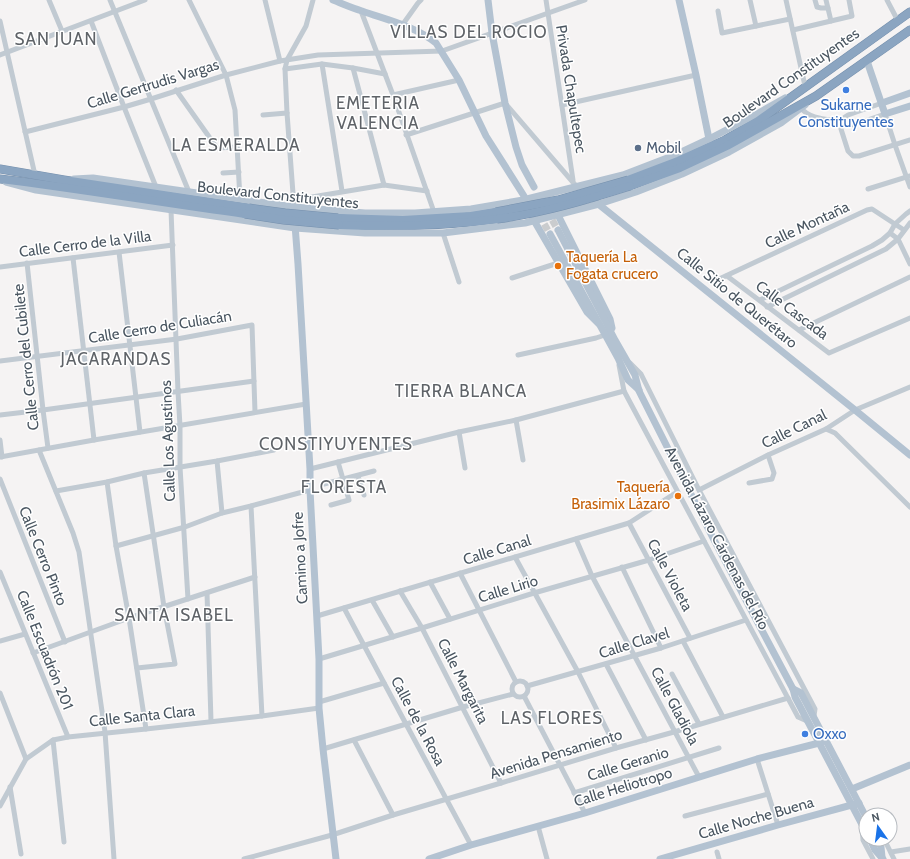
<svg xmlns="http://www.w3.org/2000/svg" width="910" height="859" font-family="Cabin,sans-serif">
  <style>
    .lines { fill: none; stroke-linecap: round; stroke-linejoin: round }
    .major-tunnel { stroke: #caccce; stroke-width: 7; stroke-dasharray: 7 3.5; stroke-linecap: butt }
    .highway-casing { stroke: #7690ad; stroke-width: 9 }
    .minor { stroke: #c1cad2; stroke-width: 5 }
    .major { stroke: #b3c2d1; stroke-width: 7 }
    .highway { stroke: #8ba5c1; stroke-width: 8 }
    .highway-bridge-casing { stroke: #7690ad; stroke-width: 9; stroke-linecap: butt }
    .highway-bridge { stroke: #8ba5c1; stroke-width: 8 }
    .shop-dot { fill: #3f7fe0; stroke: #fff; stroke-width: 1.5 }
    .service-dot { fill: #5c6f8a; stroke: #fff; stroke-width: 1.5 }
    .food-dot { fill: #e8710a; stroke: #fff; stroke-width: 1.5 }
    .labels { text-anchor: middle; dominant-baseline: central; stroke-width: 3; stroke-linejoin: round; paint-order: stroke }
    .street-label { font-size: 15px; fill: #4a5661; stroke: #fff }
    .shop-label { font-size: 15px; fill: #366cbe; stroke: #fff }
    .service-label { font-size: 15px; fill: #4e5e75; stroke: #fff; text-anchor: start }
    .food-label { font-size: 15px; fill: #c56008; stroke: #fff; text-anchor: start }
    .quarter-label { font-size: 17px; letter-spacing: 1px; fill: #5f6368; stroke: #fff }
  </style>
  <rect width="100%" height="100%" fill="#f5f3f3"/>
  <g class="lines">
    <g class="major-tunnel">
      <polyline points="547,211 558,230"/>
      <polyline points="539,215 550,234"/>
    </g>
    <defs>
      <g id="highway">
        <polyline points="0,169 64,180 249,208"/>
        <path d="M0 179C82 189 163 203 245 214"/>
        <polyline points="628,180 678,161 725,140 758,121 910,12"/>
        <polyline points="630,186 680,168 727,146 761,127 816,96 910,30"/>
        <polyline points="338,218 403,220 471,216 496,212"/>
        <path d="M339 225C392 227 444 226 497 219"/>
      </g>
    </defs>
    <use href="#highway" class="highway-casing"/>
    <g class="minor">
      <polyline points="49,0 62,31"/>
      <polyline points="110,0 189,192"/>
      <polyline points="189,0 226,75 235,110 240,199"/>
      <polyline points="265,0 280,61"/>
      <polyline points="546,0 573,180"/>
      <polyline points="750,0 756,26"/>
      <polyline points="786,0 805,86"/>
      <polyline points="815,0 817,7 821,8 828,8"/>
      <polyline points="826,0 831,21"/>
      <polyline points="887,0 898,21"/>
      <polyline points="361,11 393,95 434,212"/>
      <polyline points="718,11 722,33 790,19"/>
      <polyline points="0,21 35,175"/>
      <polyline points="91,21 124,107 156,187"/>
      <polyline points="403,24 418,3 421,0"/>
      <polyline points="793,30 852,16 849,0"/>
      <polyline points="0,55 145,0"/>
      <polyline points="322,64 342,191"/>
      <polyline points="353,68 384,185"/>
      <polyline points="285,69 322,64 353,68 385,74"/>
      <polyline points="176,90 217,148 237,147"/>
      <polyline points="393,95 459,80"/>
      <polyline points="882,103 848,115 839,121 841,129 848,151 853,156 859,156 910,140"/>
      <polyline points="562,105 696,75"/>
      <path d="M800 107C809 119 825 119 839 121"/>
      <polyline points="263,115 287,113"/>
      <polyline points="853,125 885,114 895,145 910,187"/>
      <polyline points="25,132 124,107 151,99 226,75 280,61 318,55 442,51 585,0"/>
      <polyline points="406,135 505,103 577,187"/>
      <polyline points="223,173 239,172"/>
      <polyline points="868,189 910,176"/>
      <polyline points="294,200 384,185 427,191"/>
      <polyline points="294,207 287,113 285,69 287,60 306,26 313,0"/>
      <polyline points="171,210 178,392 180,426 180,467 188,599"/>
      <polyline points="443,233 459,282"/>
      <polyline points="890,233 898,239 910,264"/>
      <polyline points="119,252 140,432"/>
      <polyline points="73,258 94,440"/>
      <polyline points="27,263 43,410 48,448"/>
      <polyline points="0,267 173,245"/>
      <polyline points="727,276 829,353 910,318"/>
      <polyline points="512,278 558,263"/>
      <polyline points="717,280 867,210 872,209 904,230"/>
      <polyline points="760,300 872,246 882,240 890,233 895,224 906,214 910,211"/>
      <polyline points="767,307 886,249 898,239 910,223"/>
      <polyline points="799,330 910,277"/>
      <polyline points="518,355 596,338 605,335"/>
      <polyline points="0,361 177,339 252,325 255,412"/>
      <polyline points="630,363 641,374 699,490 815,709 814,716"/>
      <polyline points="619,365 624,391 798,717 807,721"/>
      <polyline points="0,415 43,410 254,381"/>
      <polyline points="516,420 523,460"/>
      <polyline points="826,429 835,433 910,507"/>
      <polyline points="459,432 465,468"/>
      <polyline points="0,440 2,457"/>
      <polyline points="39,450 73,533 79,552 105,732 114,859"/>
      <polyline points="0,457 94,440 306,404"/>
      <polyline points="217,461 222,513"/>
      <polyline points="310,469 459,432 516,420 624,391"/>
      <polyline points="358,476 364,495"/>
      <polyline points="0,479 65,642"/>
      <polyline points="107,482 116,546 129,618 146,729"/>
      <polyline points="749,483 772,479 774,473 768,455"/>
      <polyline points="324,484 374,471"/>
      <polyline points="699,490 768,455 826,429 855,410 910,387"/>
      <polyline points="56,491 107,482 144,473 217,461 274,450"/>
      <polyline points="331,505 349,500 338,462"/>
      <polyline points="251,506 262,716"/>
      <polyline points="629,523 690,638"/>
      <polyline points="576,539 592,576 699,777"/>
      <polyline points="116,546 185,527 222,513 251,506 310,490"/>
      <polyline points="515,557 578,672 616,748"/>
      <polyline points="622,567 661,648"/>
      <polyline points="0,572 68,737"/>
      <polyline points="460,573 516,682"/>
      <polyline points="430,582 450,619"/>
      <polyline points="400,591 422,628 501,783"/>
      <polyline points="207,593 211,721"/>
      <polyline points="372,600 393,637"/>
      <polyline points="344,608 406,724 471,845"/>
      <polyline points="317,616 629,523 677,492"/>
      <polyline points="0,641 25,634"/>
      <polyline points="683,641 723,717"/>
      <polyline points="33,653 129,618 255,577"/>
      <polyline points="319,659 422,628 534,593 649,560 704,541"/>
      <polyline points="606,664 646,740"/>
      <polyline points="137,668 175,664 164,607 144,473"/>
      <polyline points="672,674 699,724"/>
      <circle cx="520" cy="689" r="8"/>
      <polyline points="527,686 661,648 746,620"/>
      <polyline points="0,693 26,759"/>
      <polyline points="524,696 585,813"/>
      <polyline points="319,702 384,683"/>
      <polyline points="53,740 64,842"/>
      <polyline points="354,740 393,815"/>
      <polyline points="323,749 463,707 513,694"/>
      <polyline points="757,759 778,825"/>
      <polyline points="10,787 21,854"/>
      <polyline points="574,793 719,748"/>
      <polyline points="0,806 26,759 53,740 68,737 146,729 262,716 319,708"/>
      <polyline points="685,816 768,794"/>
      <polyline points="538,826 547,859"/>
      <polyline points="862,826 863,840 873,859"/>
      <polyline points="884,839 894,859"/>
      <polyline points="717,852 719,859"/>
      <polyline points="891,852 910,849"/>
      <polyline points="244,859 332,835 393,815 501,783 616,748 674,732 788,698"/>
    </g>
    <g class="major">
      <path d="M333 0C343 4 352 8 362 11 387 20 415 26 436 43L459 80 486 136 524 196"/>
      <polyline points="488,0 492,33 505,103 516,147 522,165 534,187"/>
      <polyline points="679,0 696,75 709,139"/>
      <polyline points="867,61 885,114 910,106"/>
      <polyline points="882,103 910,93"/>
      <polyline points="74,179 93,178 294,207 365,213 415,213 471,209 523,200 623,175 675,155 709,139 755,115 785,98"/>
      <polyline points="6,182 36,190 295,228 365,233 443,233 525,223 599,204 636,192 682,174 729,152 781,123 805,105"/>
      <polyline points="597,203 855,410 910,455"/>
      <polyline points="556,211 610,319 612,328"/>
      <polyline points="532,217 587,312 598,323"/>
      <polyline points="295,225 298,264 310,469 310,490 319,659 319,708 323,749 336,859"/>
      <polyline points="558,230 615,340 635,375 639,391 713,538 793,689 795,697 866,832"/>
      <polyline points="550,234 618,358 628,380 639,390"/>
      <polyline points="793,689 801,693 866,817"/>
      <polyline points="852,789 910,765"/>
      <polyline points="870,839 875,850 883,859"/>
      <polyline points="877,839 881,847 882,857"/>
      <polyline points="429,859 471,845 585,813 757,759 819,743 826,740"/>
      <polyline points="660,859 778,825 859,803"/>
    </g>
    <use href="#highway" class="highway"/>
    <defs>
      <g id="highway-bridge">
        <polyline points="249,208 285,213 338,218"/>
        <polyline points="496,212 558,200 628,180"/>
        <polyline points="245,214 284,220 339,225"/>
        <path d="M497 219C543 213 586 200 630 186"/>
      </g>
    </defs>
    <use href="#highway-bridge" class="highway-bridge-casing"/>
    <use href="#highway-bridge" class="highway-bridge"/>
  </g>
  <g class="shop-dot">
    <circle cx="846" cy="90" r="4"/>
    <circle cx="805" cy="734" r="4"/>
  </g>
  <circle class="service-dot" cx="638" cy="148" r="4"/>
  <g class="food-dot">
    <circle cx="558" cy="266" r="4"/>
    <circle cx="678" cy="496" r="4"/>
  </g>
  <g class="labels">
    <g class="street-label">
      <text transform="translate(791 78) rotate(-35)">Boulevard Constituyentes</text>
      <text transform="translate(153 84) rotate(-17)">Calle Gertrudis Vargas</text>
      <text transform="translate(571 89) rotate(81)">Privada Chapultepec</text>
      <text transform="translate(278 195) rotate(6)">Boulevard Constituyentes</text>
      <text transform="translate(807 225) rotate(-25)">Calle Montaña</text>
      <text transform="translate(85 244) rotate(-7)">Calle Cerro de la Villa</text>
      <text transform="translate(737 298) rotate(39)">Calle Sitio de Querétaro</text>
      <text transform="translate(792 310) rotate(37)">Calle Cascada</text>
      <text transform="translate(160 327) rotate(-9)">Calle Cerro de Culiacán</text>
      <text transform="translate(26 357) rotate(-96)">Calle Cerro del Cubilete</text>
      <text transform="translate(794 429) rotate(-26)">Calle Canal</text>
      <text transform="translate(168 441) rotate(-92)">Calle Los Agustinos</text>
      <text transform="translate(717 538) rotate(62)">Avenida Lázaro Cárdenas del Río</text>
      <text transform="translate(497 550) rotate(-17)">Calle Canal</text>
      <text transform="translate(43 556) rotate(68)">Calle Cerro Pinto</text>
      <text transform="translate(300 558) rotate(-93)">Camino a Jofre</text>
      <text transform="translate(670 575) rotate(62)">Calle Violeta</text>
      <text transform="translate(508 589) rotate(-17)">Calle Lirio</text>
      <text transform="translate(634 643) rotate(-17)">Calle Clavel</text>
      <text transform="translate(45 650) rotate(68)">Calle Escuadrón 201</text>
      <text transform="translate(463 681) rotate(63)">Calle Margarita</text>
      <text transform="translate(675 706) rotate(62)">Calle Gladiola</text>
      <text transform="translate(142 716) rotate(-6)">Calle Santa Clara</text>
      <text transform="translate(418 721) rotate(62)">Calle de la Rosa</text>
      <text transform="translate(556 754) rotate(-17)">Avenida Pensamiento</text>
      <text transform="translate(628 764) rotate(-17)">Calle Geranio</text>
      <text transform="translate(623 787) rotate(-17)">Calle Heliotropo</text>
      <text transform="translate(756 818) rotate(-16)">Calle Noche Buena</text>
    </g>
    <g class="shop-label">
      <text x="846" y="105">Sukarne<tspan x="846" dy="17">Constituyentes</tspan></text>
      <text x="813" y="734" text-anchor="start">Oxxo</text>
    </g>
    <g class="service-label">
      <text x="646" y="148">Mobil</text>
    </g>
    <g class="food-label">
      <text x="566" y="257">Taquería La<tspan x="566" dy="17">Fogata crucero</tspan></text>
      <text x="670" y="487" text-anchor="end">Taquería<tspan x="670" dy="17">Brasimix Lázaro</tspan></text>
    </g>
    <g class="quarter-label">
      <text x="469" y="32">VILLAS DEL ROCIO</text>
      <text x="56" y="39">SAN JUAN</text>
      <text x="378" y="103">EMETERIA<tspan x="378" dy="20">VALENCIA</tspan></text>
      <text x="236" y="145">LA ESMERALDA</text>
      <text x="116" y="359">JACARANDAS</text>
      <text x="461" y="391">TIERRA BLANCA</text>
      <text x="336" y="444">CONSTIYUYENTES</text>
      <text x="344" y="487">FLORESTA</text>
      <text x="174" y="615">SANTA ISABEL</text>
      <text x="552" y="718">LAS FLORES</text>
    </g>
  </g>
  <g transform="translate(878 827) rotate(346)"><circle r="19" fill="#ffffff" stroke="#b7bbc0"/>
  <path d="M0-3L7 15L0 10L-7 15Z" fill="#1a73e8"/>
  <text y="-6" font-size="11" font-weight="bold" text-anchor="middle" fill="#4a5661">N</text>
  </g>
</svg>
